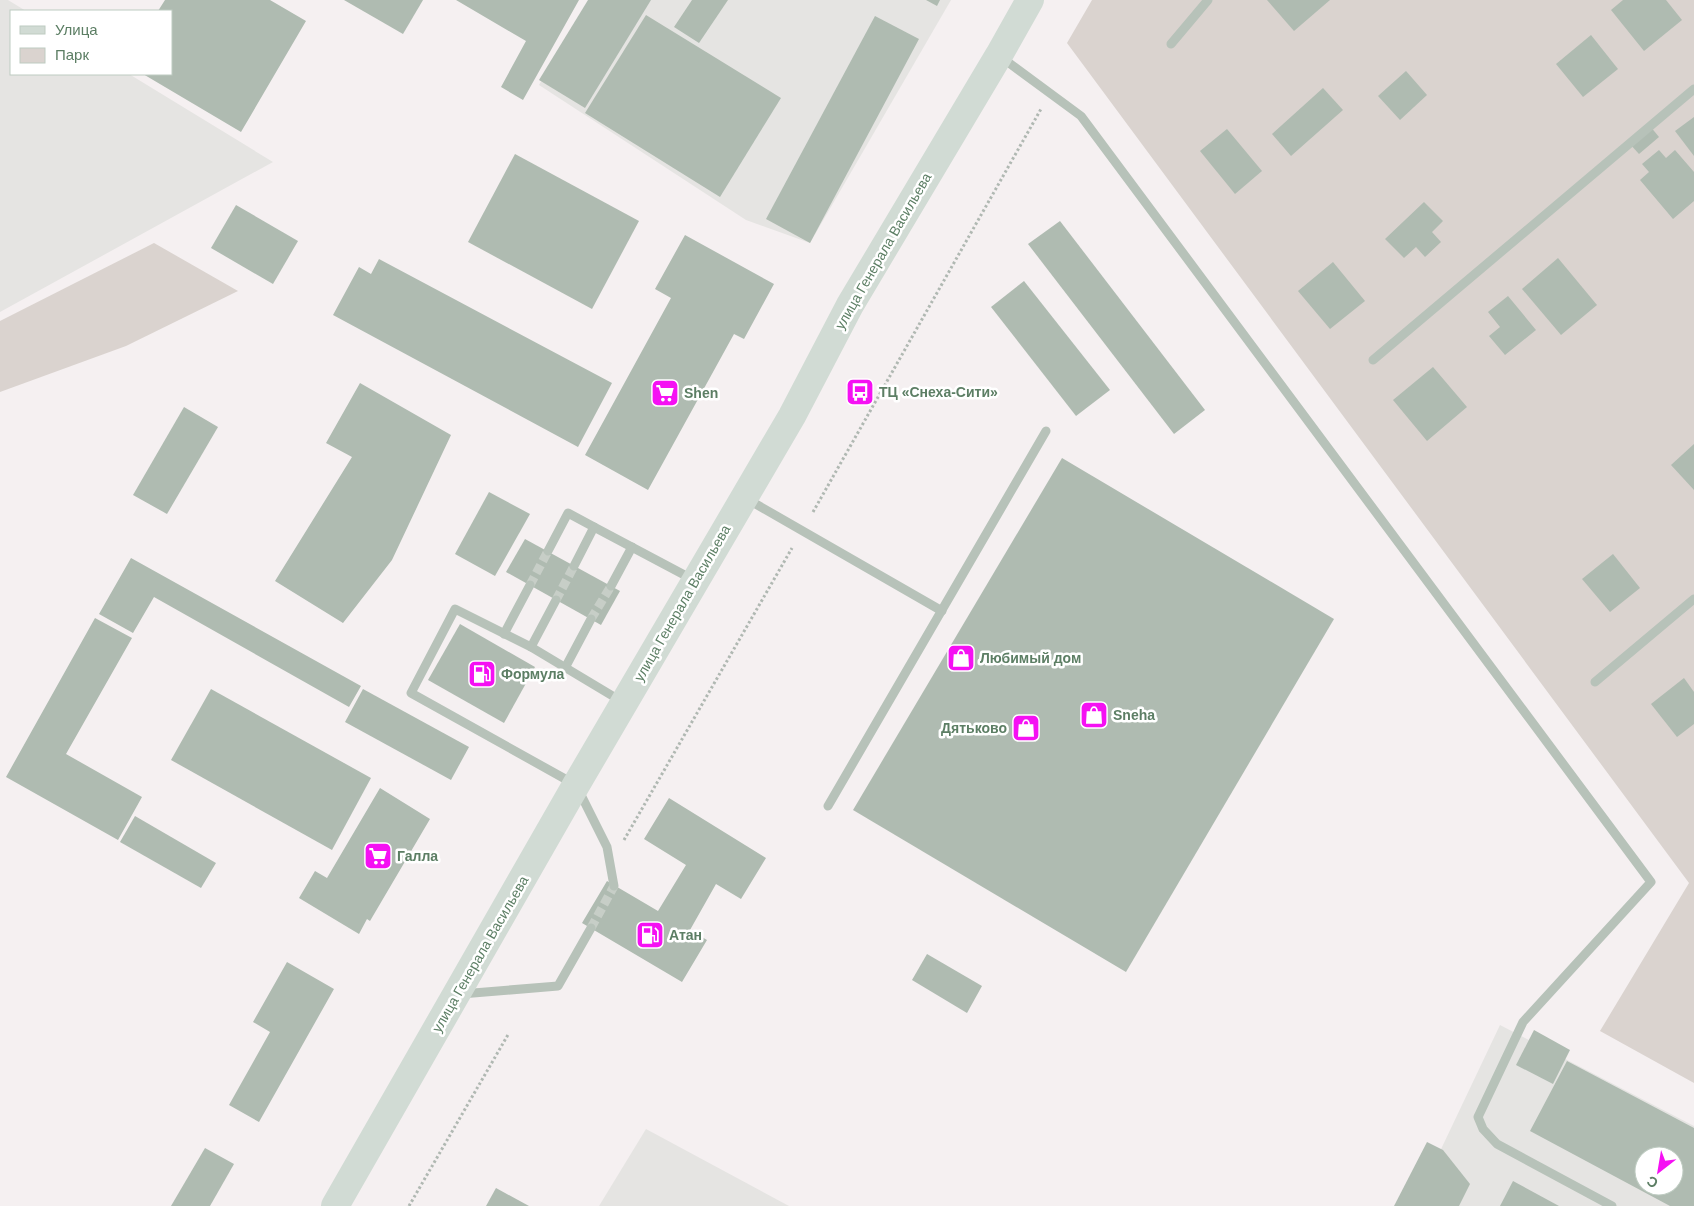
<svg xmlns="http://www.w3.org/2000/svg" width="1694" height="1206" font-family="Helvetica,sans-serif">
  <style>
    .built { fill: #e5e4e2; fill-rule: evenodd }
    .green { fill: #dad3cf }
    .building { fill: #afbbb1; fill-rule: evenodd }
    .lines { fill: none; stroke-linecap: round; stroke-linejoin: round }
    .minor-tunnel { stroke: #c7cec7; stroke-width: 9; stroke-dasharray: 9 4.5; stroke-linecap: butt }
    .path { stroke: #b0b8b2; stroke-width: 3; stroke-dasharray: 2.5 2.5; stroke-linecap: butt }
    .minor { stroke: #b7c2b9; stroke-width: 9 }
    .major { stroke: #d1dbd4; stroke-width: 28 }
    .labels { text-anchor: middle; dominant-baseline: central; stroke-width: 5; stroke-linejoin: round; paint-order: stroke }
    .street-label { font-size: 14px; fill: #5c7e64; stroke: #fff }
    .poi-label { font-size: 14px; font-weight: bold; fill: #5c7e64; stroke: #fff; text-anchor: start }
  </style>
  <rect width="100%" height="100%" fill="#f5f0f1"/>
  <g class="built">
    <polygon points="0,0 8,0 26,11 11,11 11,74 129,74 273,162 0,312"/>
    <polygon points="589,0 951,0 810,243 746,220 539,85"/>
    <path d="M1500 1025 1694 1126V1206H1414ZM1644 1156H1674V1186H1644Z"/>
    <polygon points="646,1129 789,1206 599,1206"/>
  </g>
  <g class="green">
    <polygon points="1092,0 1694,0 1694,1083 1600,1031 1689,883 1067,43"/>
    <polygon points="154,243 238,291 126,346 0,392 0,321"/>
  </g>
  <g class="building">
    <polygon points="165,0 270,0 306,21 241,132 143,74 171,74 171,11 158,11"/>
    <polygon points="344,0 423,0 403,34"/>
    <polygon points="456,0 579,0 523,100 501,87 526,41"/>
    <polygon points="588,0 651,0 585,108 539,80"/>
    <polygon points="692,0 728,0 699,43 674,27"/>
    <polygon points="926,0 940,0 937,6"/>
    <polygon points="1267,0 1330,0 1294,31"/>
    <polygon points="1623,0 1666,0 1682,20 1644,51 1611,10"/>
    <polygon points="646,15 781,98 720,197 585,113"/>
    <polygon points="875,16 919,39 810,243 766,219"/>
    <polygon points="1591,35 1618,69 1583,97 1556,64"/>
    <polygon points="1406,71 1427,95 1400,120 1378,96"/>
    <polygon points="1323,88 1343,110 1291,156 1272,134"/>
    <polygon points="1694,117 1694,156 1675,131"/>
    <polygon points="1650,126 1659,137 1639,154 1629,143"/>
    <polygon points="1227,129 1262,171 1235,194 1200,151"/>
    <polygon points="1659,150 1666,158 1675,150 1694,172 1694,201 1673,219 1640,180 1649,172 1642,164"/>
    <polygon points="515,154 639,221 592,309 468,242"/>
    <polygon points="1424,202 1443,221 1432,232 1441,242 1425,257 1416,247 1404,258 1385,239"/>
    <polygon points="236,205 298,241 273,284 211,248"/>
    <polygon points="1060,221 1205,410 1174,434 1028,244"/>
    <polygon points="685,235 774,284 744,339 734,334 648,490 585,455 671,298 655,289"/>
    <polygon points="1558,258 1597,305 1561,335 1522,289"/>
    <polygon points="379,259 612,383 578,447 333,315 359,267 371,274"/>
    <polygon points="1333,262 1365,301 1330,329 1298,291"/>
    <polygon points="1024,281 1110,390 1076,416 991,307"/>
    <polygon points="1508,296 1536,330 1505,355 1489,336 1500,327 1488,312"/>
    <polygon points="1433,367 1467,407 1427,441 1393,400"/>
    <polygon points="360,383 451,435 392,560 343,623 275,581 352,457 326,443"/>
    <polygon points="184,407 218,427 167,514 133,495"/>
    <polygon points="1694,444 1694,490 1671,465"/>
    <polygon points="1062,458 1334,619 1126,972 853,810"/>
    <polygon points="489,492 530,514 495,576 455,554"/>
    <polygon points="525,539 620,591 601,625 506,572"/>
    <polygon points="1613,554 1640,588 1610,612 1582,579"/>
    <polygon points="131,558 361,686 349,707 154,597 133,633 99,614"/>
    <polygon points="95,618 132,638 66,754 142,797 118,840 6,777"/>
    <polygon points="460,624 535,667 504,723 428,680"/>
    <polygon points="1684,678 1694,692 1694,724 1677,737 1651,704"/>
    <polygon points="211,689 371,778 332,850 171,760"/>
    <polygon points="363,689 469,747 451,780 345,722"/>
    <polygon points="380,788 430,819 370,921 367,919 359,934 299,898 315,871 327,878"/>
    <polygon points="669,798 766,858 741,899 716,884 690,930 707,940 682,982 582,923 607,881 658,911 686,865 644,839"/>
    <polygon points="135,816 216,863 201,888 120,842"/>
    <polygon points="927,954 982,986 967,1013 912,980"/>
    <polygon points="287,962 334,989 259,1122 229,1105 270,1032 253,1022"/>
    <polygon points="1534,1030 1570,1050 1553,1084 1516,1065"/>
    <path d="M1567 1061 1694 1128V1206H1670L1530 1131ZM1644 1156H1674V1186H1644Z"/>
    <polygon points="1427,1142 1443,1150 1470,1184 1459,1206 1394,1206"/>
    <polygon points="205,1148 234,1164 210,1206 171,1206"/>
    <polygon points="1513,1181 1559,1206 1500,1206"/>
    <polygon points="496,1188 529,1206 486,1206"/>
  </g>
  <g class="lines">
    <g class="minor-tunnel">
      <polyline points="530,585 548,551"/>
      <polyline points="556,600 574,566"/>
      <polyline points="591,619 611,586"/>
      <polyline points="591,928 614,886"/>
    </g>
    <g class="path">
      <polyline points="813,512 1041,109"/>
      <polyline points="624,840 792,548"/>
      <polyline points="409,1206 509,1033"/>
    </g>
    <g class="minor">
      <polyline points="1171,44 1208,0"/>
      <polyline points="1001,57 1081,116 1651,882 1523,1022 1478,1117 1483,1129 1497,1144 1612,1206"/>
      <polyline points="1373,360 1694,89"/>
      <polyline points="747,499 942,611"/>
      <polyline points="548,551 568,513 594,527"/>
      <polyline points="574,566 594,527 692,579"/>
      <polyline points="611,586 632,547"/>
      <polyline points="556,600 531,647 455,609 411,693 576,785 607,847 614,886"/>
      <polyline points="504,634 530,585"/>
      <polyline points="531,647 621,701"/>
      <polyline points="565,668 591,619"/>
      <polyline points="1595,682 1694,599"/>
      <polyline points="828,806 1046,431"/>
      <polyline points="461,994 558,986 591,928"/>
    </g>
    <polyline class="major" points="335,1206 576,785 792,416 850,305 999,55 1030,0"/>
  </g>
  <defs>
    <symbol id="bus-square" viewBox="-11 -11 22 22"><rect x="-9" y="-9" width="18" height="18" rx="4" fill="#f510f3" stroke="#fff"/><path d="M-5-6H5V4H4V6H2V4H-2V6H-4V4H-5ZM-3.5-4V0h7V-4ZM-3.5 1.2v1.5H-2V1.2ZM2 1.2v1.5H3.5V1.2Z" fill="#fff"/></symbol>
    <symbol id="supermarket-square" viewBox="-11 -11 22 22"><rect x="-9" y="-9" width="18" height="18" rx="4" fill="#f510f3" stroke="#fff"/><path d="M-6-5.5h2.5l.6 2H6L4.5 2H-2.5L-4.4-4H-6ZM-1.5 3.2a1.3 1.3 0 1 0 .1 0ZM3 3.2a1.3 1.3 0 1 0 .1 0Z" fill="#fff"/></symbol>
    <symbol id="shop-square" viewBox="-11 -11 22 22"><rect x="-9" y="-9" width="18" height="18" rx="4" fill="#f510f3" stroke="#fff"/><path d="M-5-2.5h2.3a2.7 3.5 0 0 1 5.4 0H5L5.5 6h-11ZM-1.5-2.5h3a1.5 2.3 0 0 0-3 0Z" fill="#fff"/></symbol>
    <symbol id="fuel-square" viewBox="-11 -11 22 22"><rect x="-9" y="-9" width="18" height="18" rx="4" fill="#f510f3" stroke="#fff"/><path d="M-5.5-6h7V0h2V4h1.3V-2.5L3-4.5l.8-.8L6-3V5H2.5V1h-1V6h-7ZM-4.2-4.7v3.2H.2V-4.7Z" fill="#fff"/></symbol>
  </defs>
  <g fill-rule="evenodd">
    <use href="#bus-square" x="844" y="376" width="32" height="32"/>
    <use href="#supermarket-square" x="649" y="377" width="32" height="32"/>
    <use href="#shop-square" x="945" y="642" width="32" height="32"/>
    <use href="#fuel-square" x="466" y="658" width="32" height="32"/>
    <use href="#shop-square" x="1078" y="699" width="32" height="32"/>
    <use href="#shop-square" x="1010" y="712" width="32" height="32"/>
    <use href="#supermarket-square" x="362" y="840" width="32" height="32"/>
    <use href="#fuel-square" x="634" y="919" width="32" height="32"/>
  </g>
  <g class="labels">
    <g class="street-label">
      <text transform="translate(883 251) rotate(-60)">улица Генерала Васильева</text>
      <text transform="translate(682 603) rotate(-60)">улица Генерала Васильева</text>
      <text transform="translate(480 954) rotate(-60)">улица Генерала Васильева</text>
    </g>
    <g class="poi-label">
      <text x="879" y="392">ТЦ «Снеха-Сити»</text>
      <text x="684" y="393">Shen</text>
      <text x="980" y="658">Любимый дом</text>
      <text x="501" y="674">Формула</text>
      <text x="1113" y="715">Sneha</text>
      <text x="1007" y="728" text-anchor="end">Дятьково</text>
      <text x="397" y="856">Галла</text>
      <text x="669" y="935">Атан</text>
    </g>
  </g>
  <rect x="10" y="10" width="162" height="65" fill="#ffffff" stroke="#becbc1"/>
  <rect x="20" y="26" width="25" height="8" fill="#d1dbd4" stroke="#becbc1"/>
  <text x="55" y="35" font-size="15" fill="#5c7e64">Улица</text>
  <rect x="20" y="48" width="25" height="15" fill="#dad3cf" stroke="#becbc1"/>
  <text x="55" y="60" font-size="15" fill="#5c7e64">Парк</text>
  <g transform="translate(1659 1171) rotate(211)"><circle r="24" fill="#ffffff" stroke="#becbc1"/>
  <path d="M0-4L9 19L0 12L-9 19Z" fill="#f510f3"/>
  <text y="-8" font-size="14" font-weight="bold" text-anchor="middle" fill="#5c7e64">С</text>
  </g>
</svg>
